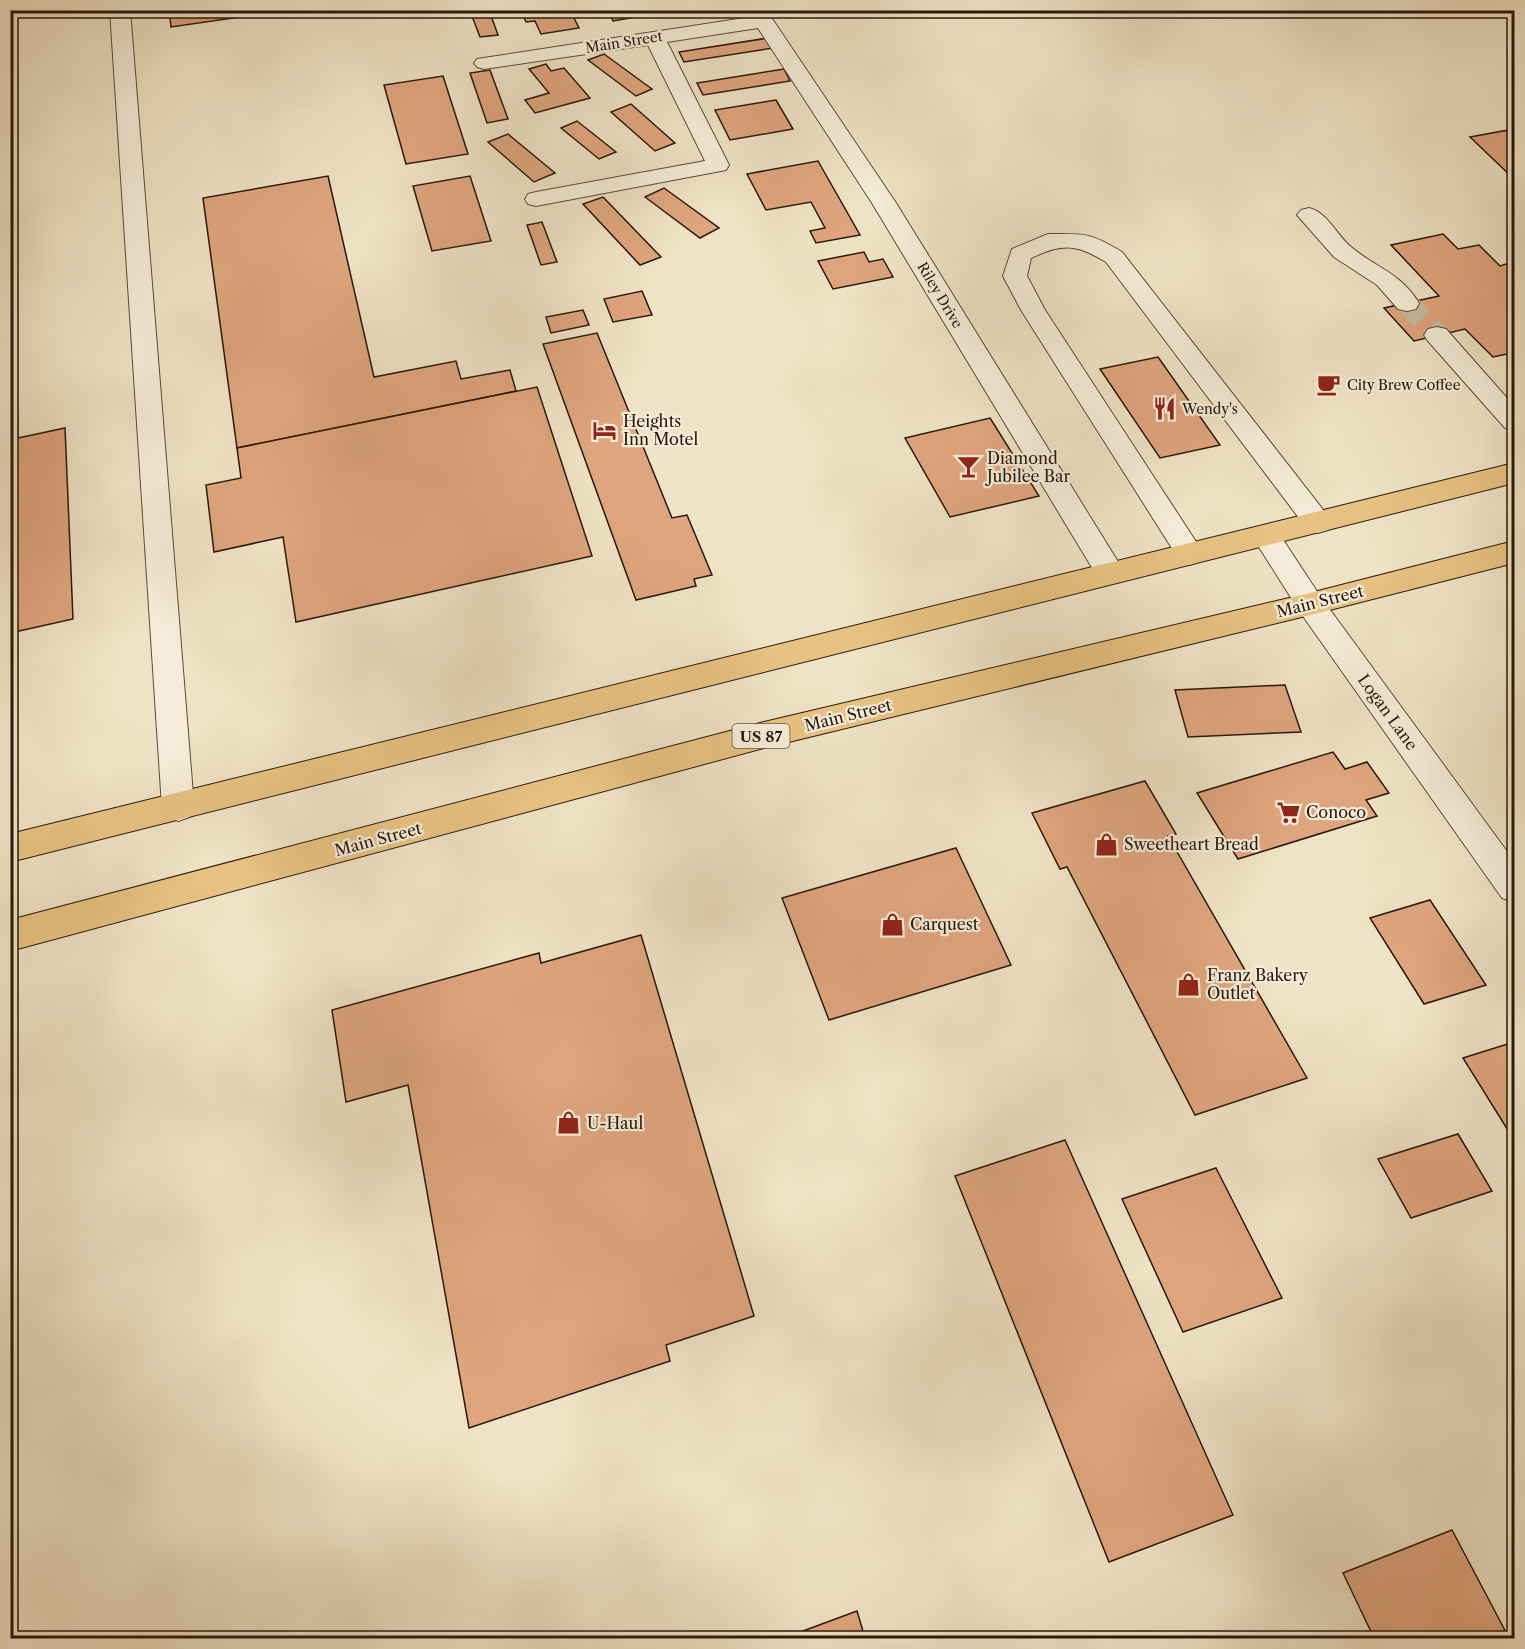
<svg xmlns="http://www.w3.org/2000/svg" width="1525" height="1649" font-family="'Libre Caslon Text',serif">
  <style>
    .building { fill: #dfa57e; stroke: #28180d; stroke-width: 1.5 }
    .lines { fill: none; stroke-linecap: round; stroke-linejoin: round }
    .minor-tunnel { stroke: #c7baa0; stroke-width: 22; stroke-dasharray: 22 11; stroke-linecap: butt }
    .minor-casing { stroke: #5a4b3b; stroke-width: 2 }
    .major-casing { stroke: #28180d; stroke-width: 2 }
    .minor { fill: #f5edd9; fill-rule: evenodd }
    .major { fill: #e8c282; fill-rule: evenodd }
    .labels { text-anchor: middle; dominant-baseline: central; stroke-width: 4.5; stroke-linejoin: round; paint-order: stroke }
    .far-street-label { font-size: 14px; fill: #28180d; stroke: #f5edd9 }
    .far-poi-label { font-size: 14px; fill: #28180d; stroke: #f5edd9; text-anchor: start }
    .shield { fill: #f5edd9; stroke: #66584a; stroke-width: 1.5 }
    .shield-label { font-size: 15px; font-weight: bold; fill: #28180d }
    .poi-label { font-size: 16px; fill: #28180d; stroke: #f5edd9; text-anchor: start }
    .street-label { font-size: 16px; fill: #28180d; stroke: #f5edd9 }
  </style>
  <rect width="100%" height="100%" fill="#efe3c5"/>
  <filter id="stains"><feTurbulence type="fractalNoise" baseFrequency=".00333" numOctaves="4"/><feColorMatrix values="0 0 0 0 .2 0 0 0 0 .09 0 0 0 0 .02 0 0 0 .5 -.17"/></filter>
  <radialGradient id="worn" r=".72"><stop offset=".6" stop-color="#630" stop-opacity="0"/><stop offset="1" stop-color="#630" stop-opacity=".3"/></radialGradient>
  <g class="building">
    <polygon points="169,10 268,10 269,13 171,27"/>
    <polygon points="489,10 498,35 480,37 470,11"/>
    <polygon points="521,10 570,10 579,28 541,34 535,21 526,22"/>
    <polygon points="608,10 627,10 631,18 613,21"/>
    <polygon points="768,38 773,48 684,62 679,52"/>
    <polygon points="604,54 652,89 636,96 588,60"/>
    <polygon points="546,64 551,71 564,68 590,98 535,113 525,100 549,93 529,69"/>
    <polygon points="784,69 790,81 703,95 697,83"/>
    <polygon points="490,70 508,119 487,123 470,73"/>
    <polygon points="443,76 468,154 406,164 384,85"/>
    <polygon points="776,100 793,129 730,140 715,110"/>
    <polygon points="631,104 675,143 655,151 611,112"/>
    <polygon points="577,121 616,152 599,159 561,128"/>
    <polygon points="1514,129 1514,179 1470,137"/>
    <polygon points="508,134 555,173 534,182 488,142"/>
    <polygon points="818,161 860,235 816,243 810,231 825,228 811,202 766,210 747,174"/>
    <polygon points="328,176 374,377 456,361 461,379 510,370 516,391 237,448 203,198"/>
    <polygon points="470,176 491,241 432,251 413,186"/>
    <polygon points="664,188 719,228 700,238 645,197"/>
    <polygon points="603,197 661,257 640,265 583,204"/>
    <polygon points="542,222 557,262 541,265 527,225"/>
    <polygon points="1443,234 1458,249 1479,245 1500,266 1506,264 1514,272 1514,362 1507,354 1493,357 1465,329 1414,341 1384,308 1439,296 1391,245"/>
    <polygon points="864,252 869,262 883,259 893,277 833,289 818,261"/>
    <polygon points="642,291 652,315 613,322 604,299"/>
    <polygon points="16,306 18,438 65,428 73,619 10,633 10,307"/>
    <polygon points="583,310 589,325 551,333 546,317"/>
    <polygon points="597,333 672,518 687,515 712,575 694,579 696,586 636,600 543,344"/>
    <polygon points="1158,357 1220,445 1160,458 1100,369"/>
    <polygon points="537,387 592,556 296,622 283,537 214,552 206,485 241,478 237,448"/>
    <polygon points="990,418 1039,496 950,517 905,438"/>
    <polygon points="1285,685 1301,732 1188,737 1175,690"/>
    <polygon points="1333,752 1345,769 1367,762 1389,793 1366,800 1377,816 1238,859 1197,793"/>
    <polygon points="1145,781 1176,834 1168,836 1307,1078 1195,1115 1067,867 1060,869 1032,813"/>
    <polygon points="956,848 1011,965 829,1020 782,898"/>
    <polygon points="1430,900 1486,985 1424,1004 1370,918"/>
    <polygon points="641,935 754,1316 666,1345 670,1361 469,1428 408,1085 346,1102 332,1010 539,953 541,963"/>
    <polygon points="1514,1042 1514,1140 1463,1058"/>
    <polygon points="1458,1134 1492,1191 1411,1218 1378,1159"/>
    <polygon points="1065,1140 1233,1515 1109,1562 955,1176"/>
    <polygon points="1216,1168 1282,1298 1183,1332 1122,1199"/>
    <polygon points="1452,1530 1509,1638 1374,1638 1343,1573"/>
    <polygon points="857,1611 865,1638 784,1638"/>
  </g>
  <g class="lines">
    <polyline class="minor-tunnel" points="1407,303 1437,335"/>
    <defs>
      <g id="minor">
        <polygon points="110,10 130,10 194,807 190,817 178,821 166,817 162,807"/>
        <polygon points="764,15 771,17 896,203 1120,565 1124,573 1120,581 1110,584 1100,581 872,203 758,28 667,42 729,165 726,170 536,206 528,204 525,199 528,194 536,192 705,161 648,45 484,69 477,67 474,63 477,59"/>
        <path d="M1309 208C1327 212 1336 234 1350 246 1375 268 1399 271 1419 303L1416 309 1407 311 1398 309 1377 285 1334 257 1297 215 1301 210Z"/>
        <path d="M1048 234C1086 234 1089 232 1122 252L1328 516 1332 523 1328 530 1318 533 1308 530 1106 262C1076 244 1063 243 1031 258L1027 276 1045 310 1204 554 1200 561 1190 565 1180 561 1021 310 1003 276 1012 249Z"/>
        <polygon points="1437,327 1446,329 1514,406 1514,431 1505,428 1428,341 1424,335 1428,329"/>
        <polygon points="1266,526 1276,529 1320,596 1514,861 1514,902 1502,898 1300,612 1252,536 1256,529"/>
      </g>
      <g id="major">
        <polygon points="1514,463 1514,483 10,862 10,834"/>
        <polygon points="1514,541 1514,563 1310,615 764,748 10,951 10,920 764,722 1310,593"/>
      </g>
    </defs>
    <use href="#minor" class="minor-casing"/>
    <use href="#major" class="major-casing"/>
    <use href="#minor" class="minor"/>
    <use href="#major" class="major"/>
  </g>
  <defs>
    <symbol id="cafe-bare" viewBox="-9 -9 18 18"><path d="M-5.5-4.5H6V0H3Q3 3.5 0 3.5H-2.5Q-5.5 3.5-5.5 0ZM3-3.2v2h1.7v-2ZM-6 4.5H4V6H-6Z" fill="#8f2418" stroke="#f5edd9" stroke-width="2.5" paint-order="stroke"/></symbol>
    <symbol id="restaurant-bare" viewBox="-9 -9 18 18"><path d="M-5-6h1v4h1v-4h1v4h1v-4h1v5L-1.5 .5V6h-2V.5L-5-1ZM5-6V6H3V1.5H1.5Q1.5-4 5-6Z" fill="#8f2418" stroke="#f5edd9" stroke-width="2.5" paint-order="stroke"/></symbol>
    <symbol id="hotel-bare" viewBox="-9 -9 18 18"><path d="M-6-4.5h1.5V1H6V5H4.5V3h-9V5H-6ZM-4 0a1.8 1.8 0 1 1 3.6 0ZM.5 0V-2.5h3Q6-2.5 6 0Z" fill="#8f2418" stroke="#f5edd9" stroke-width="2.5" paint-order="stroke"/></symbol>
    <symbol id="bar-bare" viewBox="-9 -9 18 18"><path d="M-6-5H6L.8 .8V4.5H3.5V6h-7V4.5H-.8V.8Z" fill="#8f2418" stroke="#f5edd9" stroke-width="2.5" paint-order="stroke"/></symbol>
    <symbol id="supermarket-bare" viewBox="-9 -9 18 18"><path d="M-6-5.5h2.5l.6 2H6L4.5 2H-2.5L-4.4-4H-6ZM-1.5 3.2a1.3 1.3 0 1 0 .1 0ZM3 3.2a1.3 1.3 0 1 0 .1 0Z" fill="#8f2418" stroke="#f5edd9" stroke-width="2.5" paint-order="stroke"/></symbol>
    <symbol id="shop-bare" viewBox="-9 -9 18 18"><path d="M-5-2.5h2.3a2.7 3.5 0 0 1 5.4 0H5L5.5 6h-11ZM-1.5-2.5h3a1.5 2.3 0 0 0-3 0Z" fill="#8f2418" stroke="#f5edd9" stroke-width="2.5" paint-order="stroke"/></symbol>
  </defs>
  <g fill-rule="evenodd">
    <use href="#cafe-bare" x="1312" y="368" width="33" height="33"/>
    <use href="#restaurant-bare" x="1148" y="392" width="33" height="33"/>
    <use href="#hotel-bare" x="588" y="414" width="33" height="33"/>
    <use href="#bar-bare" x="952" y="450" width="33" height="33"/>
    <use href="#supermarket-bare" x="1272" y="796" width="33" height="33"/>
    <use href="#shop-bare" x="1090" y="828" width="33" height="33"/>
    <use href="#shop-bare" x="876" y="908" width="33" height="33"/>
    <use href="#shop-bare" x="1172" y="968" width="33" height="33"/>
    <use href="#shop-bare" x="552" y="1106" width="33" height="33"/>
  </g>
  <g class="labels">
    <g class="far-street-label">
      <text transform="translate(624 42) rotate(-9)">Main Street</text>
      <text transform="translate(940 295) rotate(59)">Riley Drive</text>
    </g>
    <g class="far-poi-label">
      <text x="1347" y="385">City Brew Coffee</text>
      <text x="1182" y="409">Wendy's</text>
    </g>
    <rect class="shield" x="732.5" y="724" width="57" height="24" rx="4.5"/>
    <g class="shield-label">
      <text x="761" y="736">US 87</text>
    </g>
    <g class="poi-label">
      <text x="623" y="421">Heights<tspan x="623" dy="18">Inn Motel</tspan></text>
      <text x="987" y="458">Diamond<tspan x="987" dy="18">Jubilee Bar</tspan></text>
      <text x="1306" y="812">Conoco</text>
      <text x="1124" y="844">Sweetheart Bread</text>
      <text x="910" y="924">Carquest</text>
      <text x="1207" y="975">Franz Bakery<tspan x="1207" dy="18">Outlet</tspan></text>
      <text x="587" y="1123">U-Haul</text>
    </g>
    <g class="street-label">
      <text transform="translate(1320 601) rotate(-14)">Main Street</text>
      <text transform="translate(1388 712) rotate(54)">Logan Lane</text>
      <text transform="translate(848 715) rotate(-14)">Main Street</text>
      <text transform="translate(378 839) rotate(-15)">Main Street</text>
    </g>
  </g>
  <rect width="1525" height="1649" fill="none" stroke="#efe3c5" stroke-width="36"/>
  <rect x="12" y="12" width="1501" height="1625" fill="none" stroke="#28180d" stroke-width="3"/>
  <rect x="18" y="18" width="1489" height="1613" fill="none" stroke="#28180d" stroke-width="1.5"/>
  <rect width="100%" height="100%" filter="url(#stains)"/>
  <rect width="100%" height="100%" fill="url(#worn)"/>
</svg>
